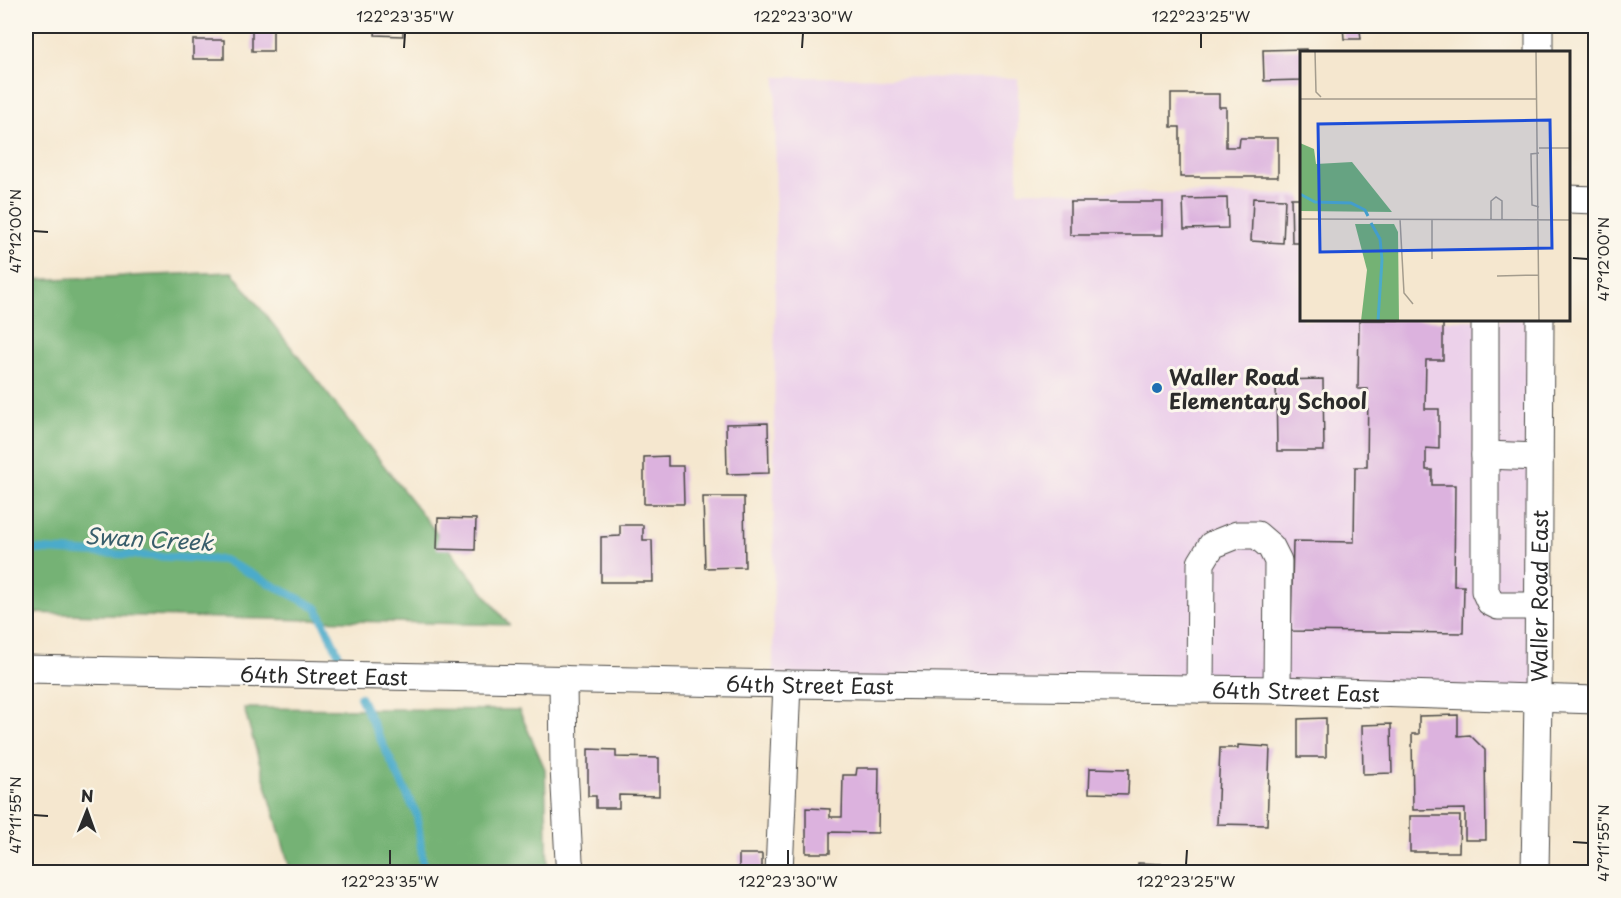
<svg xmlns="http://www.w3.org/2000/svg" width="1621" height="898" font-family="'Playpen Sans',sans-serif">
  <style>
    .built { fill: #ecd1ea }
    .forest { fill: #74b274; stroke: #506e50; stroke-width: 1.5 }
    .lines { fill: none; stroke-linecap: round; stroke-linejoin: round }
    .stream { stroke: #4babca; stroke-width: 8 }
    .building { fill: #dcb2de }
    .minor-casing { stroke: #494744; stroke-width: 29 }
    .minor { stroke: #fff; stroke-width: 27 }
    .ticks { fill: none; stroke: #2b2b2b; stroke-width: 2 }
    .poi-dot { fill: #1f6fb2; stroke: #fbf7ec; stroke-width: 2 }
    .labels { text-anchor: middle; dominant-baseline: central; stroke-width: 6; stroke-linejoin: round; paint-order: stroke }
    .poi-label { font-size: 21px; font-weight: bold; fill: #2b2b2b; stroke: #fbf7ec; text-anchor: start }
    .street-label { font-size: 21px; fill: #2b2b2b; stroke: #fbf7ec }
    .water-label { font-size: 22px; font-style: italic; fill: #385e6b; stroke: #fbf7ec }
    .inset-river { fill: none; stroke: #4babca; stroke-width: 3 }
    .inset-road { fill: none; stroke: #a49c8d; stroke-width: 1.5 }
    .view { fill: #1d4ed8; fill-opacity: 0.15; stroke: #1d4ed8; stroke-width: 3 }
    .inset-edge { fill: none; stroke: #2b2b2b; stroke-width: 3 }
    .neatline { fill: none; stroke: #2b2b2b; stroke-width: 2 }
    .ticks-label { font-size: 15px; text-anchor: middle; fill: #2b2b2b }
  </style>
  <rect width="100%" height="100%" fill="#fbf7ec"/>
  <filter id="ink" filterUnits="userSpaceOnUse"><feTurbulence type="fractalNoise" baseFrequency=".0167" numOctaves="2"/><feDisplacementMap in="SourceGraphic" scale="12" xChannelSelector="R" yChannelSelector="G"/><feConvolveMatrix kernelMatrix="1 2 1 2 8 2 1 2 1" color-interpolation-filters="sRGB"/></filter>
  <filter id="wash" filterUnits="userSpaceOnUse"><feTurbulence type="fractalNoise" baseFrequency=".008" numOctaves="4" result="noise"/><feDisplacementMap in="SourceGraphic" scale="24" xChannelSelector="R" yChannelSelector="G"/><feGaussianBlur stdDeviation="1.35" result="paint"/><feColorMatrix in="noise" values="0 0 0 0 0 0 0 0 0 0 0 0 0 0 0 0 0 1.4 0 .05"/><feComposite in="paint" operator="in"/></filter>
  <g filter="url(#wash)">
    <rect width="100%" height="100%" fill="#f5e7cf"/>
    <polygon class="built" points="776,77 1018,78 1018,191 1301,195 1302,320 1540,320 1538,698 773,683"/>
    <g class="forest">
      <polygon points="232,272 509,625 26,613 26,280"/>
      <polygon points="244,708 519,710 545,769 548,872 291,872"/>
    </g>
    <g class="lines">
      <g class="stream">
        <polyline points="26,549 224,560 317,608 338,653"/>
        <polyline points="360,697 417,815 424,872"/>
      </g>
    </g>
    <g id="blocks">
      <g class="building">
        <rect x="252" y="26" width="21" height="25"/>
        <polygon points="376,26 403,26 403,36 375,35"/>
        <polygon points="1343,26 1379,26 1379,30 1360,30 1361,39 1344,39"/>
        <rect x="193" y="40" width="31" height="19"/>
        <polygon points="1306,49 1306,52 1302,52 1302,80 1264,81 1263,50"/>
        <polygon points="1171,94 1219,94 1219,107 1226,107 1226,147 1239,147 1240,138 1278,138 1278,177 1180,177 1180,127 1171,127"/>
        <polygon points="1227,198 1228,228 1184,229 1183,199"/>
        <polygon points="1253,198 1285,199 1283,243 1251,241"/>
        <polygon points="1291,198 1302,198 1302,243 1292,243"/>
        <rect x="1070" y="202" width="93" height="33"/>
        <polygon points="1359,320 1443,320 1443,360 1426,360 1425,409 1439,409 1439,449 1426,448 1426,470 1432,470 1432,485 1455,485 1454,586 1464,586 1463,633 1291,631 1293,541 1354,542 1355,467 1367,467 1368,389 1358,389"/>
        <polygon points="1323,379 1324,451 1277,451 1276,380"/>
        <polygon points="768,423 769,473 727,474 726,424"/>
        <polygon points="668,456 668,466 683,466 684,504 644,504 644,457"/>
        <polygon points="703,497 744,497 745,567 705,568"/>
        <polygon points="438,518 476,519 475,550 437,549"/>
        <polygon points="620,525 643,525 643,540 652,540 653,582 601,582 601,537 620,536"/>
        <polygon points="1458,715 1458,736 1470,735 1485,750 1486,840 1465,840 1465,809 1413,810 1412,734 1419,734 1419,716"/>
        <polygon points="1326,718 1326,757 1298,757 1298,719"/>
        <polygon points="1391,724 1392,773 1363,774 1362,725"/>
        <polygon points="1238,745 1270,747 1267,825 1217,824 1220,748 1238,748"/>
        <polygon points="588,749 616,750 616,757 659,758 659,796 619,795 619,808 596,808 596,796 588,796"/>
        <polygon points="857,768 879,768 878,833 830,832 830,853 806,853 806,808 830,809 830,817 842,817 843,775 856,775"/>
        <polygon points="1090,768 1129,769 1128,794 1089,793"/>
        <polygon points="1410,816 1460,816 1459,852 1410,852"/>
        <rect x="739" y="854" width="23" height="18"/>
        <polygon points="1138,863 1184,865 1183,872 1137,872"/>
      </g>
    </g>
  </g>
  <g filter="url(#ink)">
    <use href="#blocks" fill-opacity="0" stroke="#494744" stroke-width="1.5"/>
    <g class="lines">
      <defs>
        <g id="minor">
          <polyline points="1539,26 1539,52"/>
          <polyline points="1568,199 1596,200"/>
          <polyline points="1485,320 1485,591 1490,602 1498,606 1538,606"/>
          <polyline points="1485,455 1539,457"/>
          <path id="s1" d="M26 669 787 684 1277 690 1596 700"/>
          <polyline points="563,679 564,768 569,861 571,872"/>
          <polyline points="1200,689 1201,563 1212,545 1237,535 1257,535 1271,547 1278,561 1277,690"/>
          <polyline points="779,872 787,684"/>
          <path id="s2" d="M1535 872 1538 698 1540 320"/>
        </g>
      </defs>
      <use href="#minor" class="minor-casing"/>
      <use href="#minor" class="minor"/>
    </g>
  </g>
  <path class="ticks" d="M404 48 405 33M802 48 803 33M1201 48V33M33 231 48 232M1573 258 1588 259M33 815 48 816M1573 842 1588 843M390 865V850M788 865V850M1186 865 1187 850"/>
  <circle class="poi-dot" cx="1157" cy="388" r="6"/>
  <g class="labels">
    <g class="poi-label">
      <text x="1169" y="376">Waller Road<tspan x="1169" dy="24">Elementary School</tspan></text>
    </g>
    <g class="street-label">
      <text stroke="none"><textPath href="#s2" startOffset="276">Waller Road East</textPath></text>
      <text stroke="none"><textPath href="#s1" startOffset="298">64th Street East</textPath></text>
      <text stroke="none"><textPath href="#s1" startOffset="784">64th Street East</textPath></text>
      <text stroke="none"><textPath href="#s1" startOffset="1270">64th Street East</textPath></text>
    </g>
    <g class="water-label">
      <text transform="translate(149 538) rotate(3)">Swan Creek</text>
    </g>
  </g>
  <g transform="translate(1300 51)">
    <rect width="270" height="270" fill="#f5e7cf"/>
    <path d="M0 92 14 98 16 113 52 111 92 161 0 160ZM55 173H94L98 181 99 270H61L67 219Z" fill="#74b274"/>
    <path class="inset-river" d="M0 143 15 151 51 152 65 159 68 165M71 172 80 188 82 209 78 270"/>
    <path class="inset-road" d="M15 0 16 41 21 46M236 0 239 270M0 48H237M239 97H270M239 102 231 103 232 154 239 156M0 168 270 169M100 168 104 242 113 253M191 168V150L196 146 202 150V168M132 208V169M197 225 239 224"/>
    <path class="view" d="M250 69 252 197 20 201 18 73Z"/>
    <rect width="270" height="270" class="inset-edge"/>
  </g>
  <rect width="1621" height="898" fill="none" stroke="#fbf7ec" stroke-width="66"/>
  <g transform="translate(87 811) rotate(1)" stroke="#fbf7ec" stroke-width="4.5" paint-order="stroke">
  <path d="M0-4.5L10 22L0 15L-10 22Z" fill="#2b2b2b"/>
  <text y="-9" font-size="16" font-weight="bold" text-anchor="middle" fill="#2b2b2b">N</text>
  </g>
  <rect x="33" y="33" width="1555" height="832" class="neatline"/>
  <g class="ticks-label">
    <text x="405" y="22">122°23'35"W</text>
    <text x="803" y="22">122°23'30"W</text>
    <text x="1201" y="22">122°23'25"W</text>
    <text transform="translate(16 231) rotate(-90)" y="5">47°12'00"N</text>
    <text transform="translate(1604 259) rotate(-90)" y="5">47°12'00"N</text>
    <text transform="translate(16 815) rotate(-90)" y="5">47°11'55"N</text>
    <text transform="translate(1604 843) rotate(-90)" y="5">47°11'55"N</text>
    <text x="390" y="887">122°23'35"W</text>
    <text x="788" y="887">122°23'30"W</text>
    <text x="1186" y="887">122°23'25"W</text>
  </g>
</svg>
